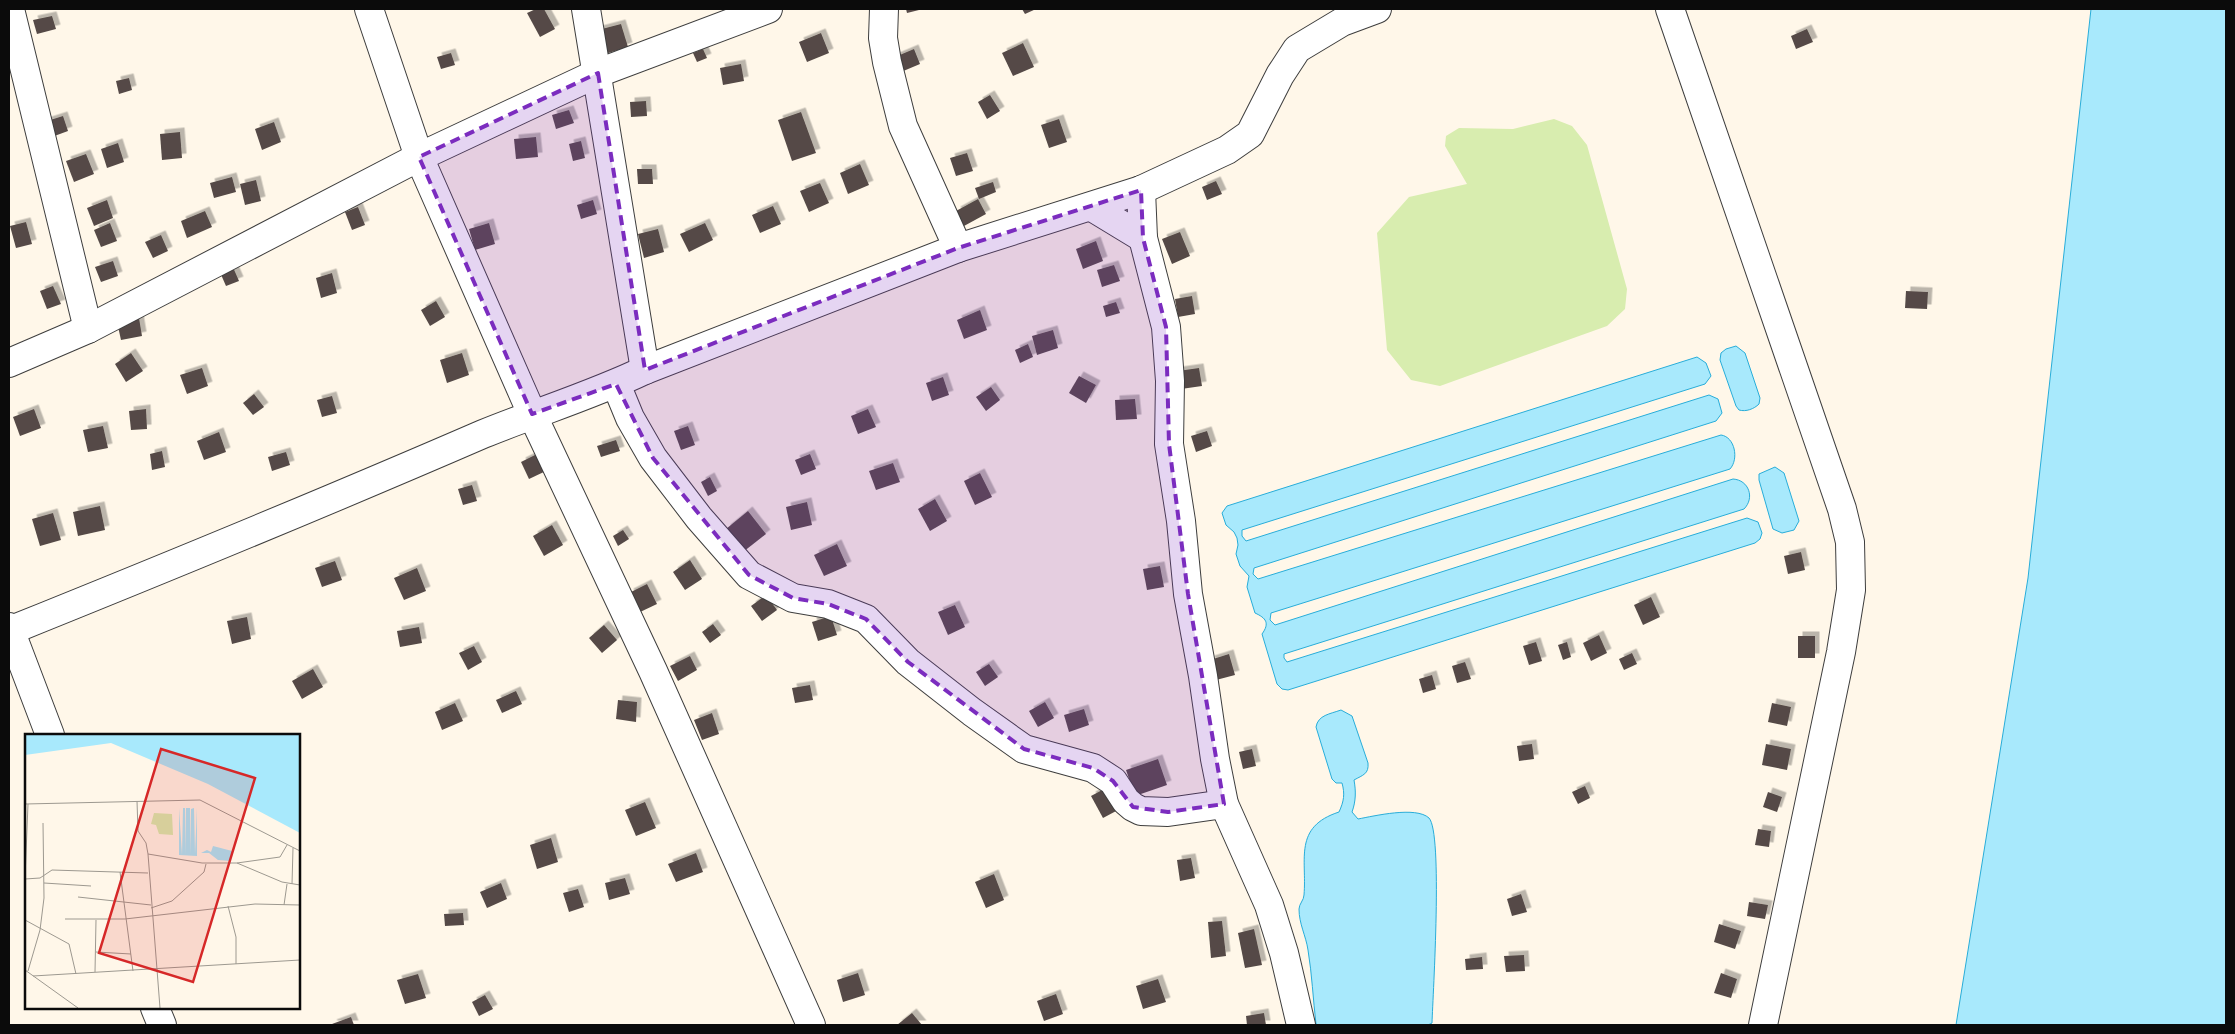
<svg xmlns="http://www.w3.org/2000/svg" width="2235" height="1034" font-family="'IBM Plex Serif',serif">
  <style>
    .green { fill: #d8edaf }
    .water { fill: #a8e9fc; stroke: #28add9 }
    .building { fill: #544a46; filter: url(#shadow) }
    .lines { fill: none; stroke-linecap: round; stroke-linejoin: round }
    .minor-casing { stroke: #3e3e3e; stroke-width: 30 }
    .minor { stroke: #fff; stroke-width: 28 }
    .marked { fill: #7b2cbf; fill-opacity: 0.2; stroke: #7b2cbf; stroke-width: 4; stroke-dasharray: 10 6; stroke-linejoin: round }
    .inset-road { fill: none; stroke: #9d9990; stroke-width: 1 }
    .view { fill: #d62828; fill-opacity: 0.15; stroke: #d62828; stroke-width: 2.5 }
    .inset-edge { fill: none; stroke: #0b0b0b; stroke-width: 2.5 }
  </style>
  <defs>
    <filter id="shadow"><feDropShadow dx="4.5" dy="-4.5" stdDeviation="0" flood-color="#0004"/></filter>
  </defs>
  <rect width="100%" height="100%" fill="#fff7e9"/>
  <polygon class="green" points="1554,119 1572,126 1587,145 1627,289 1625,309 1607,326 1440,386 1411,380 1387,350 1377,233 1409,197 1467,184 1445,146 1446,136 1459,128 1513,129"/>
  <g class="water">
    <polygon points="2091,9 2226,9 2226,1025 1956,1025 2028,578"/>
    <path d="M1736 346 1745 353 1760 398 1759 404C1754 409 1746 412 1739 410L1736 406 1720 360 1721 353 1726 349Z"/>
    <path d="M1697 357 1706 363 1711 376 1705 384 1242 530V536L1246 541 1709 395 1718 399 1722 413 1716 421 1254 568 1253 574 1258 579 1721 435C1735 437 1739 459 1730 469L1271 613 1270 620 1275 625 1733 479C1749 480 1755 498 1744 509L1284 654V658L1287 662 1747 518 1758 522 1762 533 1760 539 1755 543 1288 690 1282 689 1277 684 1262 634C1270 623 1266 618 1255 613L1247 587 1249 576 1240 566 1236 554 1238 545 1237 538 1234 532 1226 525 1222 513 1227 506Z"/>
    <polygon points="1775,467 1784,473 1799,521 1794,530 1782,533 1773,529 1759,480 1759,474"/>
    <path d="M1341 710 1352 716 1368 763C1369 774 1363 775 1354 780 1356 791 1356 801 1352 812L1358 819C1374 816 1416 806 1429 818 1443 833 1433 993 1432 1023L1428 1025H1318L1316 1024C1313 999 1312 974 1308 950 1306 936 1299 924 1299 909 1299 904 1304 900 1304 895 1307 859 1293 827 1339 812 1344 801 1345 794 1342 783H1336L1332 779 1316 727C1318 715 1330 714 1341 710Z"/>
  </g>
  <g class="building">
    <polygon points="536,9 544,9 555,29 540,37 527,13"/>
    <polygon points="906,9 923,9 907,13"/>
    <polygon points="1022,9 1036,9 1025,14"/>
    <polygon points="52,16 56,29 37,34 33,20"/>
    <polygon points="621,24 628,47 605,54 598,30"/>
    <polygon points="1807,29 1813,42 1796,49 1791,36"/>
    <polygon points="821,33 829,53 807,62 799,42"/>
    <polygon points="1023,43 1034,67 1013,76 1002,53"/>
    <polygon points="703,49 707,58 697,62 693,53"/>
    <polygon points="914,49 920,64 901,72 895,57"/>
    <polygon points="451,53 455,65 441,69 437,57"/>
    <polygon points="741,64 744,81 723,85 720,68"/>
    <polygon points="129,78 132,90 119,94 116,81"/>
    <polygon points="990,95 1000,111 987,119 978,102"/>
    <polygon points="646,101 647,116 631,117 630,102"/>
    <polygon points="569,110 574,123 556,129 552,115"/>
    <polygon points="801,112 816,153 792,161 778,120"/>
    <polygon points="63,116 68,131 49,138 44,122"/>
    <polygon points="1059,119 1067,142 1049,148 1041,125"/>
    <polygon points="274,122 281,142 262,150 255,129"/>
    <polygon points="180,132 182,158 162,160 160,134"/>
    <polygon points="536,137 538,157 516,159 514,139"/>
    <polygon points="581,141 585,158 573,161 569,144"/>
    <polygon points="118,143 124,162 107,168 101,149"/>
    <polygon points="967,153 973,171 956,176 950,158"/>
    <polygon points="86,154 94,174 74,182 66,161"/>
    <polygon points="860,164 869,185 848,194 840,173"/>
    <polygon points="637,169 652,169 653,184 638,184"/>
    <polygon points="232,177 236,192 214,198 210,183"/>
    <polygon points="256,180 261,201 245,205 240,184"/>
    <polygon points="1216,181 1222,194 1207,200 1202,187"/>
    <polygon points="993,182 996,192 979,199 975,188"/>
    <polygon points="820,183 829,203 809,212 800,191"/>
    <polygon points="978,199 986,214 964,226 956,211"/>
    <polygon points="107,200 113,218 94,226 87,208"/>
    <polygon points="593,200 597,214 581,219 577,205"/>
    <polygon points="773,206 781,224 760,233 752,215"/>
    <polygon points="358,207 365,225 352,230 345,212"/>
    <polygon points="205,211 212,227 187,238 181,221"/>
    <polygon points="26,222 32,244 16,248 10,226"/>
    <polygon points="110,223 117,241 101,247 94,230"/>
    <polygon points="489,223 495,244 475,250 469,229"/>
    <polygon points="705,223 713,240 689,252 680,234"/>
    <polygon points="658,229 664,252 644,258 638,234"/>
    <polygon points="1180,232 1190,256 1172,264 1162,239"/>
    <polygon points="161,235 168,251 153,258 145,242"/>
    <polygon points="1096,241 1103,261 1083,269 1076,249"/>
    <polygon points="113,261 118,276 101,282 95,267"/>
    <polygon points="232,265 239,281 226,286 219,270"/>
    <polygon points="1114,265 1120,281 1102,287 1097,270"/>
    <polygon points="332,273 337,293 321,298 316,278"/>
    <polygon points="53,286 61,304 47,309 40,291"/>
    <polygon points="1906,291 1928,292 1927,309 1905,308"/>
    <polygon points="1192,296 1195,314 1178,317 1175,299"/>
    <polygon points="436,301 445,317 430,326 421,310"/>
    <polygon points="1116,302 1120,313 1106,317 1103,306"/>
    <polygon points="980,310 987,330 964,339 957,320"/>
    <polygon points="139,318 142,336 121,340 117,322"/>
    <polygon points="1053,330 1058,348 1037,355 1032,336"/>
    <polygon points="1028,344 1033,357 1020,363 1015,350"/>
    <polygon points="131,353 143,371 126,382 115,364"/>
    <polygon points="462,353 469,375 447,383 440,360"/>
    <polygon points="202,368 208,386 187,394 180,375"/>
    <polygon points="1199,368 1202,386 1181,389 1178,371"/>
    <polygon points="1079,376 1096,385 1086,403 1069,393"/>
    <polygon points="943,377 949,395 932,401 926,383"/>
    <polygon points="991,387 1000,400 986,411 976,397"/>
    <polygon points="254,394 264,407 253,415 243,403"/>
    <polygon points="332,396 337,413 322,417 317,400"/>
    <polygon points="1135,399 1137,419 1116,420 1115,400"/>
    <polygon points="34,409 41,428 20,436 13,417"/>
    <polygon points="146,409 147,429 131,430 129,411"/>
    <polygon points="868,409 876,427 858,434 851,416"/>
    <polygon points="103,426 108,448 88,452 83,430"/>
    <polygon points="688,426 695,445 681,450 674,431"/>
    <polygon points="1207,431 1212,446 1196,452 1191,436"/>
    <polygon points="219,432 226,452 204,460 197,441"/>
    <polygon points="616,440 620,451 601,457 597,446"/>
    <polygon points="162,451 165,467 152,470 150,454"/>
    <polygon points="286,452 290,465 272,471 268,457"/>
    <polygon points="539,453 548,470 529,479 521,462"/>
    <polygon points="810,454 816,469 801,475 795,460"/>
    <polygon points="893,463 900,482 876,490 869,471"/>
    <polygon points="980,473 992,497 975,505 964,481"/>
    <polygon points="710,477 717,491 708,496 701,482"/>
    <polygon points="472,485 477,501 463,505 458,489"/>
    <polygon points="935,499 947,521 930,531 918,509"/>
    <polygon points="807,502 812,525 791,530 786,507"/>
    <polygon points="100,506 105,530 78,536 73,512"/>
    <polygon points="748,511 766,534 743,552 726,529"/>
    <polygon points="53,513 61,540 40,546 32,519"/>
    <polygon points="552,525 563,545 544,556 533,536"/>
    <polygon points="623,530 629,539 618,546 613,536"/>
    <polygon points="837,544 847,566 824,576 814,555"/>
    <polygon points="1801,552 1805,570 1788,574 1784,556"/>
    <polygon points="690,560 702,579 685,590 673,572"/>
    <polygon points="335,561 342,580 322,587 315,568"/>
    <polygon points="1160,566 1164,587 1147,590 1143,569"/>
    <polygon points="417,568 426,591 404,600 394,578"/>
    <polygon points="647,584 657,604 638,613 629,593"/>
    <polygon points="766,595 777,610 762,621 751,606"/>
    <polygon points="1651,597 1660,617 1643,625 1634,605"/>
    <polygon points="955,605 965,627 948,635 938,612"/>
    <polygon points="831,616 837,635 818,641 812,622"/>
    <polygon points="247,617 251,639 232,644 227,621"/>
    <polygon points="713,624 721,635 710,643 702,632"/>
    <polygon points="604,625 617,640 602,653 589,638"/>
    <polygon points="419,627 422,643 400,647 397,631"/>
    <polygon points="1599,635 1607,653 1591,661 1583,643"/>
    <rect x="1798" y="636" width="17" height="22"/>
    <polygon points="1536,642 1542,661 1529,665 1523,646"/>
    <polygon points="1567,642 1571,657 1563,660 1558,645"/>
    <polygon points="474,646 482,662 468,670 459,653"/>
    <polygon points="1632,653 1637,664 1624,670 1619,659"/>
    <polygon points="1229,654 1235,675 1216,680 1210,660"/>
    <polygon points="690,656 697,670 678,681 670,666"/>
    <polygon points="1465,662 1471,679 1457,683 1452,666"/>
    <polygon points="989,664 998,677 985,686 976,672"/>
    <polygon points="313,669 323,687 302,699 292,681"/>
    <polygon points="1432,675 1436,689 1423,693 1419,679"/>
    <polygon points="810,685 813,700 795,703 792,688"/>
    <polygon points="516,691 522,704 502,713 496,700"/>
    <polygon points="618,700 637,702 636,722 616,719"/>
    <polygon points="1045,702 1054,718 1038,727 1029,711"/>
    <polygon points="455,703 463,721 442,730 435,712"/>
    <polygon points="1772,703 1791,707 1787,726 1768,722"/>
    <polygon points="1084,709 1089,725 1069,732 1064,715"/>
    <polygon points="712,713 719,734 702,740 694,720"/>
    <polygon points="1532,744 1534,759 1519,761 1517,746"/>
    <polygon points="1766,744 1791,749 1787,770 1762,765"/>
    <polygon points="1252,749 1256,766 1243,769 1239,752"/>
    <polygon points="1158,759 1167,785 1135,796 1126,770"/>
    <polygon points="1585,786 1590,798 1578,804 1572,792"/>
    <polygon points="1106,788 1118,810 1103,818 1091,796"/>
    <polygon points="1768,792 1782,797 1777,812 1763,807"/>
    <polygon points="645,802 656,828 636,836 625,810"/>
    <polygon points="1758,829 1771,831 1769,847 1755,845"/>
    <polygon points="551,838 558,862 537,869 530,845"/>
    <polygon points="696,853 703,872 676,882 668,864"/>
    <polygon points="1191,858 1195,878 1180,881 1177,860"/>
    <polygon points="994,874 1004,900 986,908 975,882"/>
    <polygon points="625,878 630,894 609,900 605,883"/>
    <polygon points="501,883 507,899 487,908 480,892"/>
    <polygon points="578,889 584,907 569,912 563,893"/>
    <polygon points="1521,894 1527,912 1512,916 1507,899"/>
    <polygon points="1749,902 1768,905 1765,919 1747,916"/>
    <polygon points="463,913 464,925 445,926 444,914"/>
    <polygon points="1222,921 1226,956 1211,958 1208,922"/>
    <polygon points="1719,924 1741,931 1735,949 1714,942"/>
    <polygon points="1254,929 1262,965 1245,968 1238,933"/>
    <polygon points="1524,955 1525,971 1506,972 1504,956"/>
    <polygon points="1482,957 1483,969 1466,970 1465,959"/>
    <polygon points="858,973 865,995 843,1002 837,980"/>
    <polygon points="1721,973 1737,979 1731,998 1714,993"/>
    <polygon points="418,974 426,998 405,1004 397,980"/>
    <polygon points="1158,979 1166,1002 1143,1009 1136,986"/>
    <polygon points="1056,994 1063,1014 1044,1021 1037,1001"/>
    <polygon points="485,995 493,1009 479,1016 472,1002"/>
    <polygon points="912,1013 922,1025 897,1025"/>
    <polygon points="1264,1013 1266,1025 1247,1025 1246,1016"/>
    <polygon points="351,1017 354,1025 333,1025 332,1024"/>
  </g>
  <g class="lines">
    <defs>
      <g id="minor">
        <polyline points="10,9 88,329"/>
        <polyline points="369,9 419,157 532,414 653,671 811,1025"/>
        <polyline points="586,9 645,370"/>
        <polyline points="884,9 883,38 887,62 903,126 958,248"/>
        <polyline points="1670,9 1842,509 1850,542 1851,590 1841,652 1763,1025"/>
        <polyline points="1141,190 1143,238 1166,327 1170,381 1169,444 1181,521 1188,594 1203,676 1215,759 1224,804 1269,905 1284,953 1301,1025"/>
        <polyline points="1092,207 1143,238"/>
        <polyline points="9,363 88,329 419,157 598,73 768,9"/>
        <polyline points="616,384 630,418 653,458 699,518 749,575 793,598 828,604 866,619 908,662 972,712 1024,749 1093,768 1113,781 1126,801 1133,807 1141,811 1168,812 1224,804"/>
        <polyline points="9,627 50,735"/>
        <path d="M9 631C168 567 326 502 483 434 537 412 593 395 645 370L958 248 1141 190 1227 150 1250 134 1280 75 1297 49 1342 22 1377 9"/>
        <polyline points="155,1008 162,1025"/>
      </g>
    </defs>
    <use href="#minor" class="minor-casing"/>
    <use href="#minor" class="minor"/>
  </g>
  <path class="marked" d="M598 73 645 370 958 248 1141 190 1143 238 1166 327 1169 444 1188 594 1224 804 1168 812 1133 807 1113 781 1093 768 1024 749 908 662 866 619 828 604 793 598 749 575 653 458 616 384 532 414 419 157Z"/>
  <g transform="translate(25 734)">
    <rect width="275" height="275" fill="#fff7e9"/>
    <path d="M129 79 147 80 148 101 134 100 131 91 126 90Z" fill="#d8edaf"/>
    <path d="M0 1H275V99L183 50 86 9 0 21ZM154 74 157 121 158 74H160L161 121V74H165L166 121V75L169 74 170 120 172 74V122L154 121ZM188 112 207 117 206 127 193 126 184 119H176L182 116 186 118Z" fill="#a8e9fc"/>
    <path class="inset-road" d="M112 67 113 97 121 109 123 120 135 274M0 70 175 66 275 117M123 120 177 129H212L255 123 262 111M212 129 257 148 275 151M95 138 108 237M0 144 3 70M0 145 15 144 27 136 123 139M19 149 66 152M267 150 268 114M53 163 126 171M259 171 262 150M203 172 211 203V230M126 174 147 167 179 138 181 130M40 185H100L230 170 275 171M0 186 44 210 51 240M71 218 106 220M0 236 53 274M3 237 15 196 19 164 18 89M70 238 71 186M8 242 275 226"/>
    <path class="view" d="M136 15 230 44 168 248 74 219Z"/>
    <rect width="275" height="275" class="inset-edge"/>
  </g>
  <rect width="2235" height="1034" fill="none" stroke="#0b0b0b" stroke-width="20"/>
</svg>
